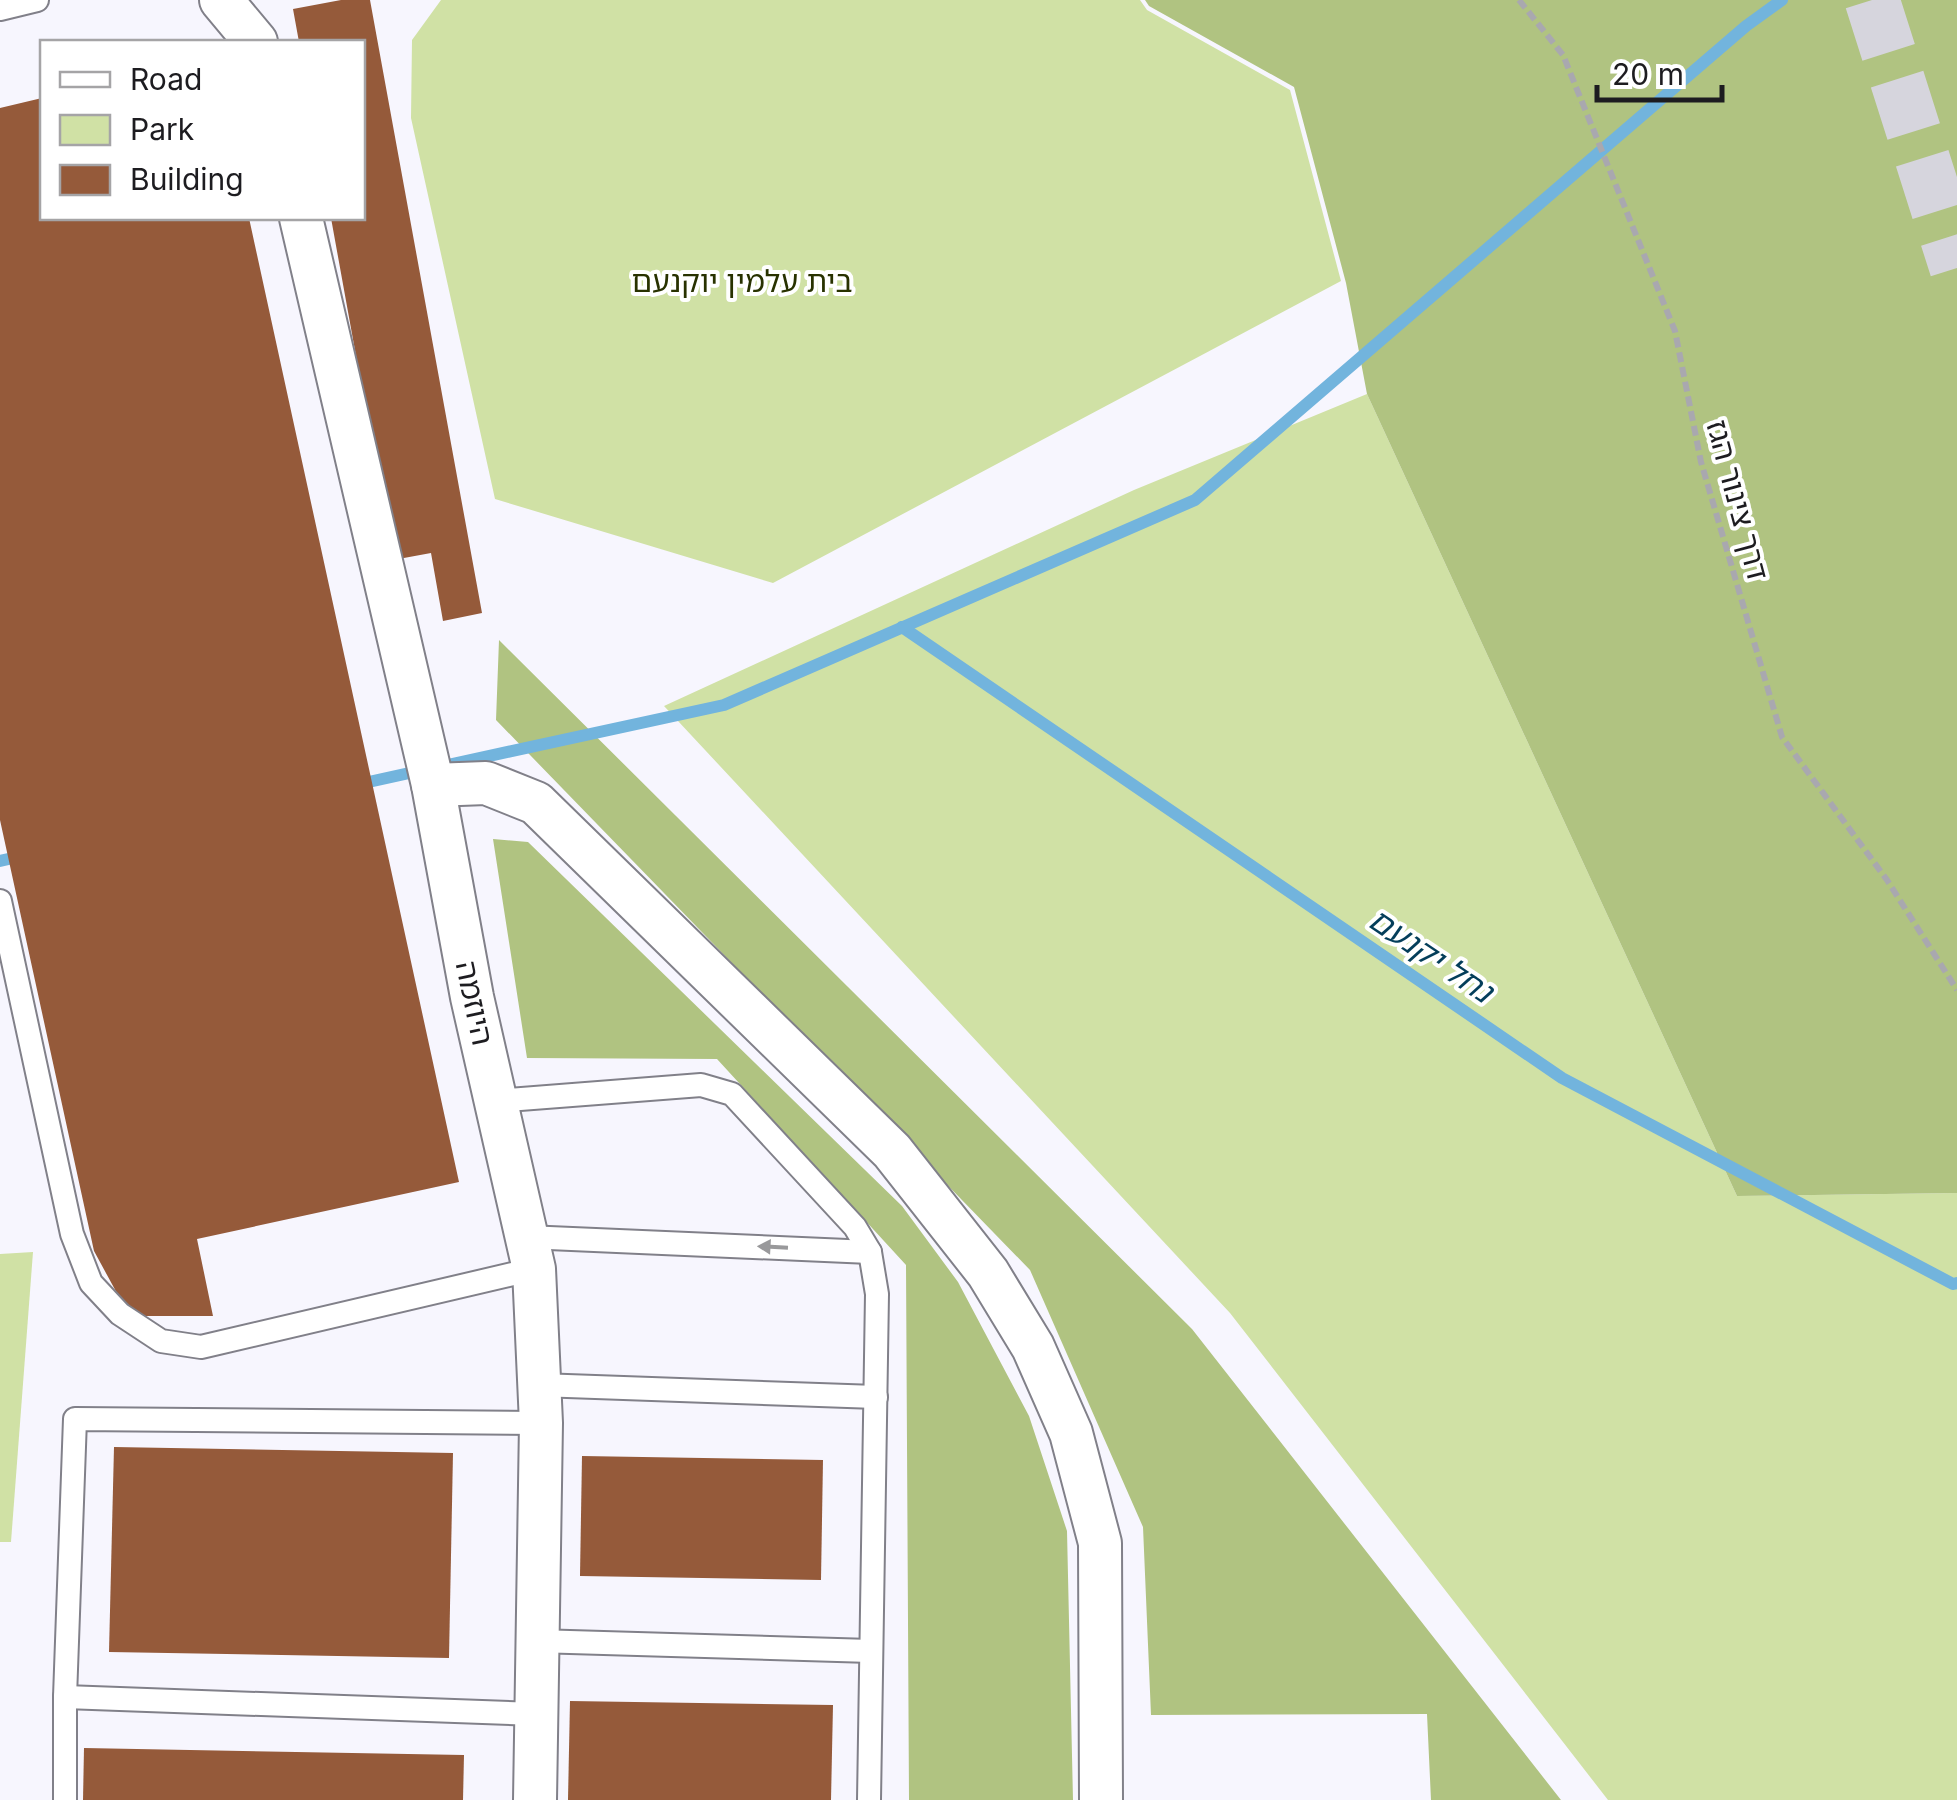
<svg xmlns="http://www.w3.org/2000/svg" width="1957" height="1800" font-family="Inter,'Noto Sans Hebrew',sans-serif">
  <style>
    .green { fill: #d0e1a5 }
    .forest { fill: #b0c381 }
    .lines { fill: none; stroke-linecap: round; stroke-linejoin: round }
    .stream { stroke: #72b4dd; stroke-width: 12 }
    .building { fill: #955a3a }
    .motorway-tunnel { stroke: #d6d5dd; stroke-width: 55; stroke-dasharray: 55 28; stroke-linecap: butt }
    .service-casing { stroke: #818089; stroke-width: 26 }
    .minor-casing { stroke: #818089; stroke-width: 46 }
    .path { stroke: #a9a8af; stroke-width: 6; stroke-dasharray: 10 5; stroke-linecap: butt }
    .service { stroke: #fff; stroke-width: 22 }
    .minor { stroke: #fff; stroke-width: 42 }
    .oneway { fill: #99999b }
    .labels { text-anchor: middle; dominant-baseline: central; stroke-width: 8; stroke-linejoin: round; paint-order: stroke }
    .park-label { font-size: 30px; fill: #283200; stroke: #fff }
    .street-label { font-size: 30px; fill: #1d1c20; stroke: #fff }
    .water-label { font-size: 32px; font-style: italic; fill: #043e5a; stroke: #fff }
  </style>
  <rect width="100%" height="100%" fill="#f7f6fe"/>
  <g class="green">
    <polygon points="441,0 1140,0 1147,10 1290,90 1341,281 773,583 495,499 411,118 412,40"/>
    <polygon points="1367,394 1737,1196 1957,1193 1957,1800 1608,1800 1230,1313 664,706 1134,490"/>
    <polygon points="33,1252 11,1542 0,1542 0,1254"/>
  </g>
  <g class="forest">
    <polygon points="1145,0 1957,0 1957,1193 1737,1196 1367,394 1346,283 1294,87 1149,6"/>
    <polygon points="499,640 1192,1329 1561,1800 1431,1800 1427,1714 1151,1715 1143,1527 1030,1270 496,720"/>
    <polygon points="493,839 528,842 902,1206 958,1282 1029,1416 1067,1531 1073,1800 909,1800 906,1265 717,1059 527,1058"/>
  </g>
  <g class="lines">
    <g class="stream">
      <polyline points="902,627 1562,1078 1953,1284 1957,1283"/>
      <polyline points="443,766 724,705 1195,500 1746,26 1782,0"/>
      <polyline points="355,785 423,770"/>
      <polyline points="0,861 22,856"/>
    </g>
  </g>
  <g class="building">
    <polygon points="341,0 370,0 482,613 443,621 431,553 393,560 331,218 362,218 362,42 299,42 293,9"/>
    <polygon points="42,98 42,218 249,218 459,1182 197,1239 213,1316 142,1316 119,1297 94,1251 0,820 0,108"/>
    <polygon points="114,1447 453,1453 449,1658 109,1652"/>
    <polygon points="582,1456 823,1460 821,1580 580,1576"/>
    <polygon points="570,1701 833,1705 831,1800 568,1800"/>
    <polygon points="84,1748 464,1755 463,1800 83,1800"/>
  </g>
  <g class="lines">
    <polyline class="motorway-tunnel" points="1872,0 1957,268"/>
    <defs>
      <g id="service">
        <polyline points="0,9 37,0"/>
        <polyline points="0,901 72,1234 91,1283 120,1314 161,1341 201,1347 534,1269"/>
        <polyline points="495,1101 701,1085 732,1094 855,1227 870,1252 877,1294 869,1800"/>
        <polyline points="526,1237 870,1252"/>
        <polyline points="539,1385 876,1397"/>
        <polyline points="536,1641 871,1651"/>
        <polyline points="65,1697 535,1714"/>
        <polyline points="65,1800 65,1697 75,1419 541,1423"/>
      </g>
      <g id="minor">
        <polyline points="221,0 256,42"/>
        <polyline points="301,218 433,785 472,997 534,1269 541,1423 535,1800"/>
        <polyline points="433,785 486,783 536,803 892,1151 988,1273 1033,1347 1071,1433 1100,1543 1101,1800"/>
      </g>
    </defs>
    <use href="#service" class="service-casing"/>
    <use href="#minor" class="minor-casing"/>
    <polyline class="path" points="1519,0 1563,55 1675,331 1701,462 1782,737 1887,880 1957,990"/>
    <use href="#service" class="service"/>
    <use href="#minor" class="minor"/>
  </g>
  <defs><path id="oneway-solid" d="M-6-.8H1V-3.2L6.5 0L1 3.2V.8H-6Z" transform="scale(2.5)"/></defs>
  <use class="oneway" href="#oneway-solid" transform="translate(773 1247) rotate(-177)"/>
  <g class="labels">
    <g class="park-label">
      <text x="742" y="281">בית עלמין יוקנעם</text>
    </g>
    <g class="street-label">
      <text transform="translate(1738 500) rotate(75)">דרך צינור הגז</text>
      <text transform="translate(475 1003) rotate(78)">היוזמה</text>
    </g>
    <g class="water-label">
      <text transform="translate(1431 955) rotate(34)">נחל יקנעם</text>
    </g>
  </g>
  <rect x="40" y="40" width="325" height="180" fill="#ffffff" stroke="#a5a4a6" stroke-width="2.5"/>
  <rect x="60" y="72" width="50" height="15" fill="#ffffff" stroke="#a5a4a6" stroke-width="2.5"/>
  <text x="130" y="90" font-size="30" fill="#1d1c20">Road</text>
  <rect x="60" y="115" width="50" height="30" fill="#d0e1a5" stroke="#a5a4a6" stroke-width="2.5"/>
  <text x="130" y="140" font-size="30" fill="#1d1c20">Park</text>
  <rect x="60" y="165" width="50" height="30" fill="#955a3a" stroke="#a5a4a6" stroke-width="2.5"/>
  <text x="130" y="190" font-size="30" fill="#1d1c20">Building</text>
  <path d="M1597 85v15h125v-15" fill="none" stroke="#1d1c20" stroke-width="5"/>
  <text x="1612" y="85" font-size="30" fill="#1d1c20" stroke="#ffffff" stroke-width="8" paint-order="stroke">20 m</text>
</svg>
